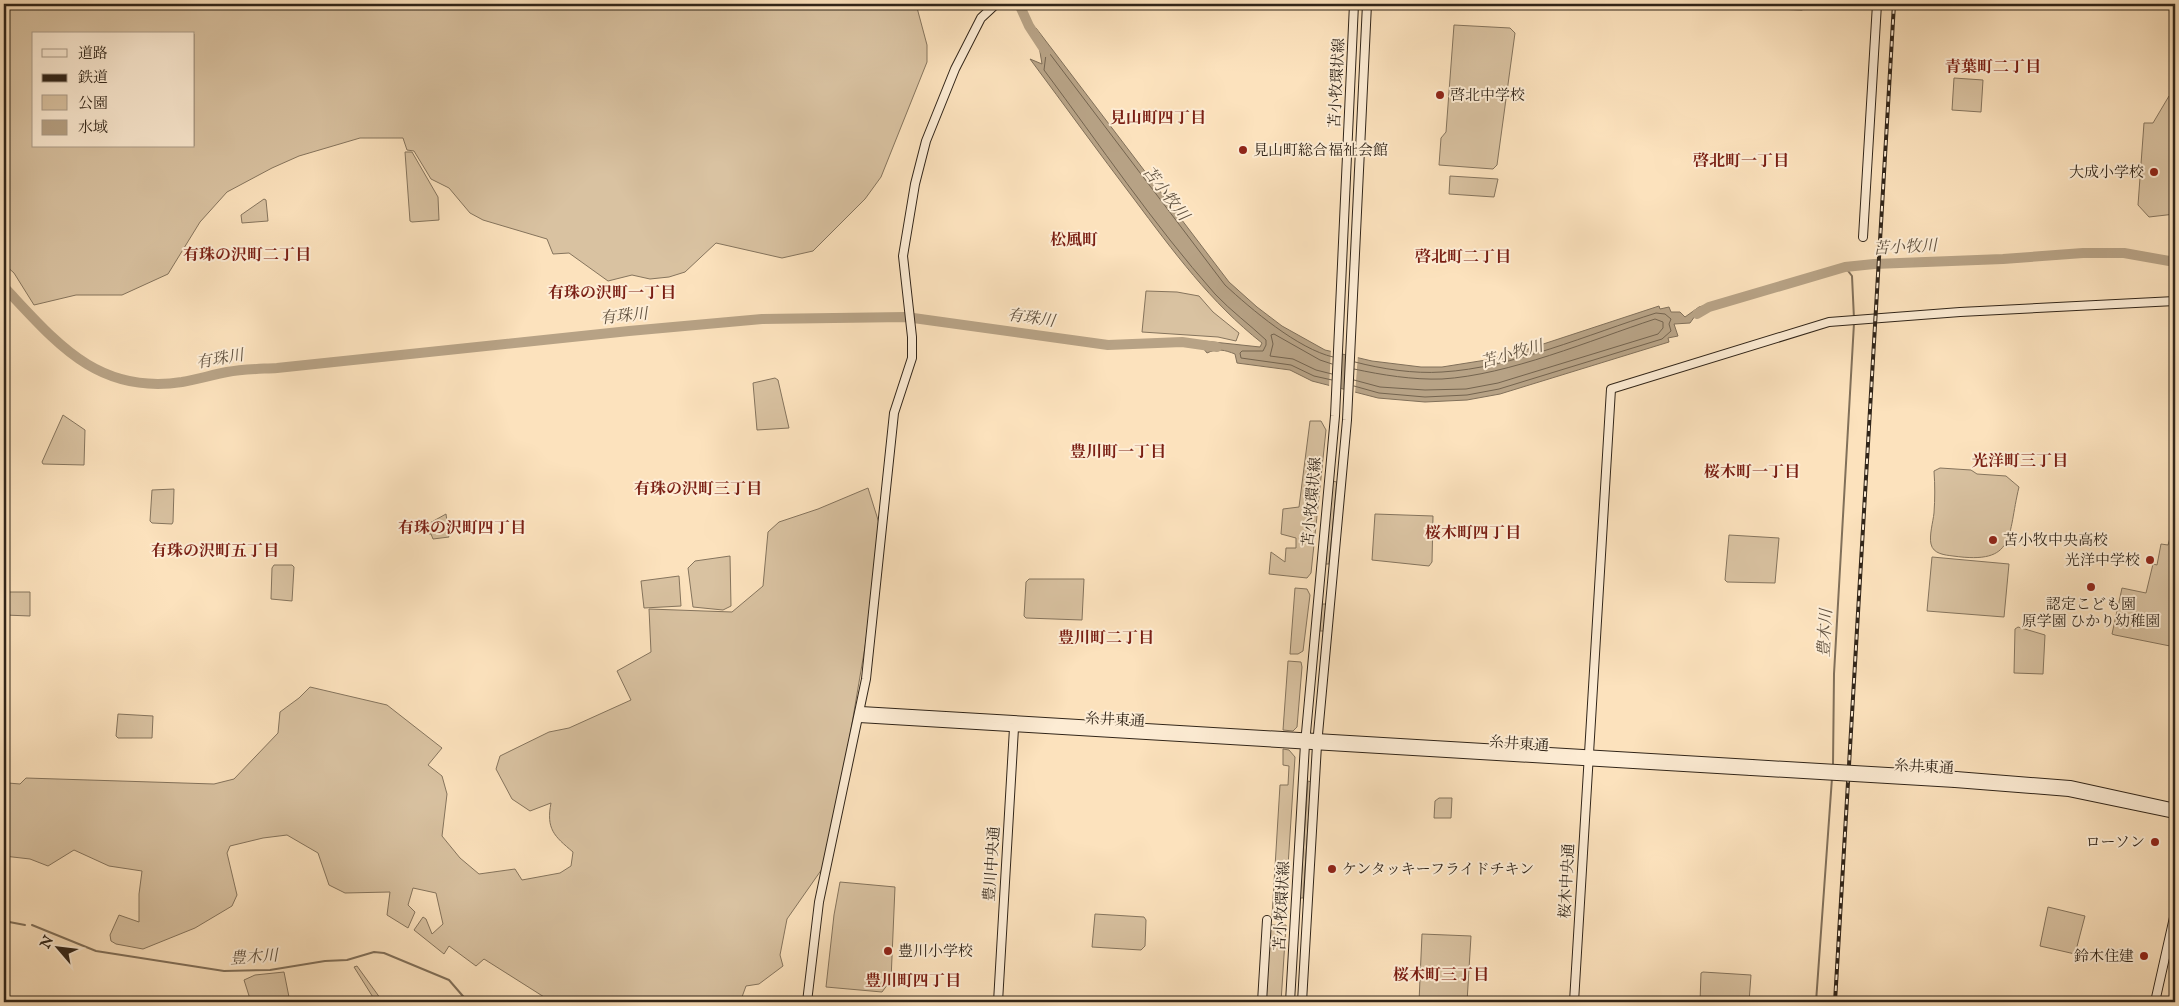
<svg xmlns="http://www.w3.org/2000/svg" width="2179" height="1006" font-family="'IM FELL English','Noto Serif JP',serif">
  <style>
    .green { fill: #d9c2a1; stroke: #85745d; fill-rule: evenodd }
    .water { fill: #b7a285; stroke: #81705a }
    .pier { fill: #fce2bd }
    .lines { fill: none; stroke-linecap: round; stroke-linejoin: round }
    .shore { stroke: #74644f; stroke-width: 1 }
    .stream { stroke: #81705a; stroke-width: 2 }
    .river { stroke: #b7a285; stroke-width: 10 }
    .secondary-casing { stroke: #312519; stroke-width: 10 }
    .secondary { stroke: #fdecd4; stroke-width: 8 }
    .rail-casing { stroke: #312519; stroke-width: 4 }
    .rail { stroke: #fdecd4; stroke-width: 2; stroke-dasharray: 5.5; stroke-linecap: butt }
    .secondary-bridge-casing { stroke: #312519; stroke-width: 10; stroke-linecap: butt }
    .secondary-bridge { stroke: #fdecd4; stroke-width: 8 }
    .poi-dot { fill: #8f2418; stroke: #fdecd4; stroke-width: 2 }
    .labels { text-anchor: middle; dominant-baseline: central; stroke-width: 4; stroke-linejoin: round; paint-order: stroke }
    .street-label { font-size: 15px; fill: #312519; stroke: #fdecd4 }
    .poi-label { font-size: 15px; fill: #312519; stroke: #fdecd4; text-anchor: start }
    .neighbourhood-label { font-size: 16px; font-weight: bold; fill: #7a1f14; stroke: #fdecd4 }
    .water-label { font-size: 16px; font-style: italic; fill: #60513f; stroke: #fdecd4 }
  </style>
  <rect width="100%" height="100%" fill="#fce2bd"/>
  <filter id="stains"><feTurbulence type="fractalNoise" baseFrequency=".004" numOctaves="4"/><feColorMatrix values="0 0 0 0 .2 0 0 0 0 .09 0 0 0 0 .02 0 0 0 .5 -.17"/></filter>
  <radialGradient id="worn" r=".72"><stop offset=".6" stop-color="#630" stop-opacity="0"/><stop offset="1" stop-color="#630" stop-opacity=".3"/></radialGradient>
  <g class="green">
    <path d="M4 4H916L927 45V62L881 177 865 199 813 251 782 258 716 243 685 272 669 277 650 279 632 275 608 281 569 253 553 254 547 239 483 220 470 213 449 188 431 179 414 151 407 150 403 138H360L299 156 272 168 227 192 200 222 168 274 122 295H76L34 305 14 273 4 264ZM34 34H194V146H34Z"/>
    <polygon points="1773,4 1805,4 1805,8 1802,10 1775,9 1772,7"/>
    <polygon points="1454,25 1510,28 1515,33 1497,165 1493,169 1439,165 1441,138 1446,132"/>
    <polygon points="1954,78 1983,80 1981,112 1952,110"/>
    <polygon points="2169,96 2175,97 2175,214 2149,217 2138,205 2144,123 2153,123"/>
    <polygon points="405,152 412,152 438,197 439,220 412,222 410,221"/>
    <polygon points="1450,176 1498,179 1494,197 1449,194"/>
    <polygon points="264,199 266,200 268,221 242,223 241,215"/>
    <polygon points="1146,291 1177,292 1199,296 1213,312 1239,333 1236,341 1218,337 1142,332"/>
    <polygon points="775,378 778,380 789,428 757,430 753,383"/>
    <polygon points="63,415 85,430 84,465 43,464 42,462"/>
    <polygon points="1310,421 1321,421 1326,430 1311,573 1307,578 1269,574 1271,552 1285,562 1286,548 1296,548 1296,538 1281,534 1283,509 1299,507"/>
    <path d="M1940 468 1971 470 1977 474 2006 476 2019 487C2007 536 2017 565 1953 556 1945 555 1933 554 1931 544 1929 536 1933 522 1934 513 1935 499 1935 485 1934 471Z"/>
    <polygon points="1332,481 1337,482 1329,564 1325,564"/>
    <path d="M868 488 879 523 875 561 866 641 829 859 787 919 780 955 783 966 759 984 746 986 742 997 752 1000 751 1002H552L484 959 476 966 449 946 444 954 414 930 423 917 426 919 432 934 443 924 436 893 413 888 408 905 415 912 408 928 387 915 390 892 345 893 329 885 318 853 287 835 263 838 230 846 227 853 237 895 232 906 195 928 143 949 116 944 111 941 110 935 119 915 139 922V894L142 871 109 866 74 850 48 866 30 859 4 856V778L8 783 20 784 26 778 214 784 234 779 278 733 280 712 299 698 310 687 387 705 442 748 428 765 442 776 447 794 442 836 460 858 479 874 515 869 522 880 560 873 571 866 573 852C554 836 546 829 551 803L530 811 512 799 496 769 500 756 549 732 569 728 631 700 617 671 651 652 649 609 732 612 763 586 768 532 779 522 818 509Z"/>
    <polygon points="174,489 173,522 172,524 152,523 150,521 152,490"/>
    <polygon points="446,514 449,537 433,539 431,534 429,534 428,524"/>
    <polygon points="1375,514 1433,516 1432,562 1429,566 1372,560"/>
    <polygon points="2172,531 2175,532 2175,647 2115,635 2112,634 2122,588 2146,593 2153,564 2157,565 2161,544 2168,545"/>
    <polygon points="1729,535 1779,538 1775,583 1727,582 1725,580"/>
    <polygon points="730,556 731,606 723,610 693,607 688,568 695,561"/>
    <polygon points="1932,557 2009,564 2004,617 1927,611"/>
    <polygon points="274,565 292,565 294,567 292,601 271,599 272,568"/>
    <polygon points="679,576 681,606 644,608 641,581"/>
    <polygon points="1029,579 1084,579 1082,620 1026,618 1024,616 1026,582"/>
    <polygon points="1295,588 1307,589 1310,595 1303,651 1298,654 1290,654"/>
    <polygon points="7,592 30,592 30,616 5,615 5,594"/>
    <polygon points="1322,604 1326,604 1324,631 1320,631"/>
    <polygon points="2018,627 2045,635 2043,674 2014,673 2015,629"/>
    <polygon points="1288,661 1301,662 1302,667 1297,727 1293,731 1283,730"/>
    <polygon points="118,714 153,716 152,738 118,738 116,736"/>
    <polygon points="1283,749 1289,750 1295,757 1285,913 1283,916 1272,916 1280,785 1288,785 1289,766 1283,765"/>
    <polygon points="1308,781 1311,782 1303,898 1300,898"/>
    <polygon points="1439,798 1452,798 1451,818 1434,818 1435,801"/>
    <polygon points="840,882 895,887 891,980 882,992 826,987 834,915"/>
    <polygon points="2048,907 2085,916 2075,954 2040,946"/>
    <polygon points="1095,914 1144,917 1146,920 1145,946 1141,950 1092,947"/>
    <polygon points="1270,925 1286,925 1281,1002 1265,1002"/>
    <polygon points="1422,934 1471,936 1467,1002 1419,1002"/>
    <polygon points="357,966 383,1002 376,1002 354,967"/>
    <polygon points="284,972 290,1002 251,1002 244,980 255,975"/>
    <polygon points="1703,972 1751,975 1749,1002 1700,1002 1701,973"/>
  </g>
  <path class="water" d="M1036 28 1229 282 1257 307 1282 326 1325 350 1372 361 1421 367H1442L1486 360 1522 351 1659 306 1660 309 1669 307 1671 312H1680L1685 317 1699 307 1710 304 1709 308 1695 316 1690 323 1674 324 1678 336 1668 338 1669 342 1500 394 1467 400 1425 402 1378 398 1312 381 1290 370 1237 363 1235 354C1225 350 1217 348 1207 353L1203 348 1204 341 1260 347 1262 343C1211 303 1173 251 1134 199 1099 153 1065 106 1030 59L1042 64Z"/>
  <g class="pier">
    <polygon points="1331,349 1342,352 1341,391 1329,388"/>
    <polygon points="1346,353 1358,355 1355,394 1344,391"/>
  </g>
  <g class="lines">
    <g class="shore">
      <polyline points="1332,374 1316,370 1293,359 1270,356 1273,344 1271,335 1274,334 1320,360 1332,364"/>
      <path d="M1332 380 1314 376 1291 365 1241 358 1240 353 1242 351H1263L1266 345V340C1249 324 1231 311 1215 294 1153 224 1100 145 1044 70L1046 54H1050L1225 285C1251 309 1298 349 1333 357"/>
      <path d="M1354 380 1380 387 1425 390 1466 389 1498 383 1658 334 1663 328V322L1655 319C1591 340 1509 375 1442 379 1413 380 1382 375 1354 369"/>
      <path d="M1354 386 1379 393 1425 397 1467 395 1499 389 1662 339 1671 331 1669 324 1671 319 1665 314 1656 313C1589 334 1512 368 1442 372 1414 374 1382 369 1355 362"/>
    </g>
    <g class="stream">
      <polyline points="1845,267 1852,276 1854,319"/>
      <polyline points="1833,765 1834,674 1854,323"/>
      <polyline points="4,921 25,925"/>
      <polyline points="32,925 96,951 224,971 270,970 325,961 347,960 374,952 384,953 449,980 468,1002"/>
      <polyline points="1816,1002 1832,778"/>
    </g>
    <g class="river">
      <polyline points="1019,4 1029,26 1046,52"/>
      <path d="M4 287C56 342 97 395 182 382 198 379 212 375 227 372 243 369 260 369 277 368L629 331 762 319 906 317 1108 345 1182 342 1217 347"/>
      <polyline points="1697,314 1709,307 1845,267 1874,264 2003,259 2083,253 2124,253 2175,262"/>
    </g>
    <defs>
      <g id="secondary">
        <polyline points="1863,237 1877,4"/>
        <polyline points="861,711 1752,764"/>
        <polyline points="859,718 1751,771"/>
        <polyline points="1956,776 2070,785 2175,808"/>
        <polyline points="1955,783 2069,792 2175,814"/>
        <polyline points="807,1002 819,902 866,679 894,413 912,358 912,337 903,256 915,184 926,141 955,69 981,18 996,4"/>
        <polyline points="998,1002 1014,728"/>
        <polyline points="1262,1002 1267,920"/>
        <polyline points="1290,1002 1305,744 1335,416 1354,4"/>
        <polyline points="1302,1002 1317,745 1347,420 1367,4"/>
        <polyline points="1574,1002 1611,389 1829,322 1960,312 2175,301"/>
        <polyline points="2155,1002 2175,913"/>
      </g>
    </defs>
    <use href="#secondary" class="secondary-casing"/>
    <use href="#secondary" class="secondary"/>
    <defs>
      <polyline id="rail" points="1835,1002 1894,4"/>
    </defs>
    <use href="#rail" class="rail-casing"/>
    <use href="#rail" class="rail"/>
    <defs>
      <g id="secondary-bridge">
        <polyline points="1752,764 1956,776"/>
        <polyline points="1751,771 1955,783"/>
      </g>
    </defs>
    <use href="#secondary-bridge" class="secondary-bridge-casing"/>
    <use href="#secondary-bridge" class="secondary-bridge"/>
  </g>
  <g class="poi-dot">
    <circle cx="1440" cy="95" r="5"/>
    <circle cx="1243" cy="150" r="5"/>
    <circle cx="2154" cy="172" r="5"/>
    <circle cx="1993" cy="540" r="5"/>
    <circle cx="2150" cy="560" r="5"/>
    <circle cx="2091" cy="587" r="5"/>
    <circle cx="2155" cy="842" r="5"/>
    <circle cx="1332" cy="869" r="5"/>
    <circle cx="888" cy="951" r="5"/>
    <circle cx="2144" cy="956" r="5"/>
  </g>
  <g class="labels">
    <g class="street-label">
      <text transform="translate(1337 83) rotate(-87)">苫小牧環状線</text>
      <text transform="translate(1312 502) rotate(-85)">苫小牧環状線</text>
      <text transform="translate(1115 720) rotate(3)">糸井東通</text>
      <text transform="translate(1519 744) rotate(4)">糸井東通</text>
      <text transform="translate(1924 767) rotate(3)">糸井東通</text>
      <text transform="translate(992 864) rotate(-86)">豊川中央通</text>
      <text transform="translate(1567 881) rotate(-87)">桜木中央通</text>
      <text transform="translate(1282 906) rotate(-87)">苫小牧環状線</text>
    </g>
    <g class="poi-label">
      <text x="1450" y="95">啓北中学校</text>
      <text x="1253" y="150">見山町総合福祉会館</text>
      <text x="2144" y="172" text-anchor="end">大成小学校</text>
      <text x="2003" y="540">苫小牧中央高校</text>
      <text x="2140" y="560" text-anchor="end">光洋中学校</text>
      <text x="2091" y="604" text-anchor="middle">認定こども園<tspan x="2091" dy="17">原学園 ひかり幼稚園</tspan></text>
      <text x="2145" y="842" text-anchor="end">ローソン</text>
      <text x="1342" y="869">ケンタッキーフライドチキン</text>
      <text x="898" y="951">豊川小学校</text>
      <text x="2134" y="956" text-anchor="end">鈴木住建</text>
    </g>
    <g class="neighbourhood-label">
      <text x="1993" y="68">青葉町二丁目</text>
      <text x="1158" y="119">見山町四丁目</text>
      <text x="1741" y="162">啓北町一丁目</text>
      <text x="1074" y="241">松風町</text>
      <text x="247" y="256">有珠の沢町二丁目</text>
      <text x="1463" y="258">啓北町二丁目</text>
      <text x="612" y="294">有珠の沢町一丁目</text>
      <text x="1118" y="453">豊川町一丁目</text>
      <text x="2020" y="462">光洋町三丁目</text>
      <text x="1752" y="473">桜木町一丁目</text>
      <text x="698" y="490">有珠の沢町三丁目</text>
      <text x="462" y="529">有珠の沢町四丁目</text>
      <text x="1473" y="534">桜木町四丁目</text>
      <text x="215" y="552">有珠の沢町五丁目</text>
      <text x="1106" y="639">豊川町二丁目</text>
      <text x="1441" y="976">桜木町三丁目</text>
      <text x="913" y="982">豊川町四丁目</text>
    </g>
    <g class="water-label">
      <text transform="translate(1165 194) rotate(52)">苫小牧川</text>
      <text transform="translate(1905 248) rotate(-3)">苫小牧川</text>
      <text transform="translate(624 317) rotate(-6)">有珠川</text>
      <text transform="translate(1031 319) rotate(8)">有珠川</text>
      <text transform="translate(1512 355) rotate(-16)">苫小牧川</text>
      <text transform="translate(220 360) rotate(-10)">有珠川</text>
      <text transform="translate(1826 633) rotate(-87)">豊木川</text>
      <text transform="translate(254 958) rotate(-4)">豊木川</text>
    </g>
  </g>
  <rect width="2179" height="1006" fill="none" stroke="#fce2bd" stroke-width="20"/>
  <rect x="5" y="5" width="2169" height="996" fill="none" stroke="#312519" stroke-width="2.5"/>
  <rect x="10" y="10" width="2159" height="986" fill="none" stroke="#312519"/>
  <rect x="32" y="32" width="162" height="115" fill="#fdecd4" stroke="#ab9c89"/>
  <rect x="42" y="49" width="25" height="8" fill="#fdecd4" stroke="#ab9c89"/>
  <text x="78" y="58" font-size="15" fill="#312519">道路</text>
  <rect x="42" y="74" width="25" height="8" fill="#312519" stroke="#ab9c89"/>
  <text x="78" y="82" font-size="15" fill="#312519">鉄道</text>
  <rect x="42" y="95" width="25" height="15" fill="#d9c2a1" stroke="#ab9c89"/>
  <text x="78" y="108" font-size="15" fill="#312519">公園</text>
  <rect x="42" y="120" width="25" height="15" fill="#b7a285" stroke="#ab9c89"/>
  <text x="78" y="132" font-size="15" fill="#312519">水域</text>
  <g transform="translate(58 948) rotate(298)" stroke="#fdecd4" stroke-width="4" paint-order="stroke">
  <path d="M0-4L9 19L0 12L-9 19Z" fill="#312519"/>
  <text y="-8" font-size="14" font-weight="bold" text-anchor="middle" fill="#312519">N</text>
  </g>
  <rect width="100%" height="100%" filter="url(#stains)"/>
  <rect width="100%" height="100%" fill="url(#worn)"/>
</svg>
